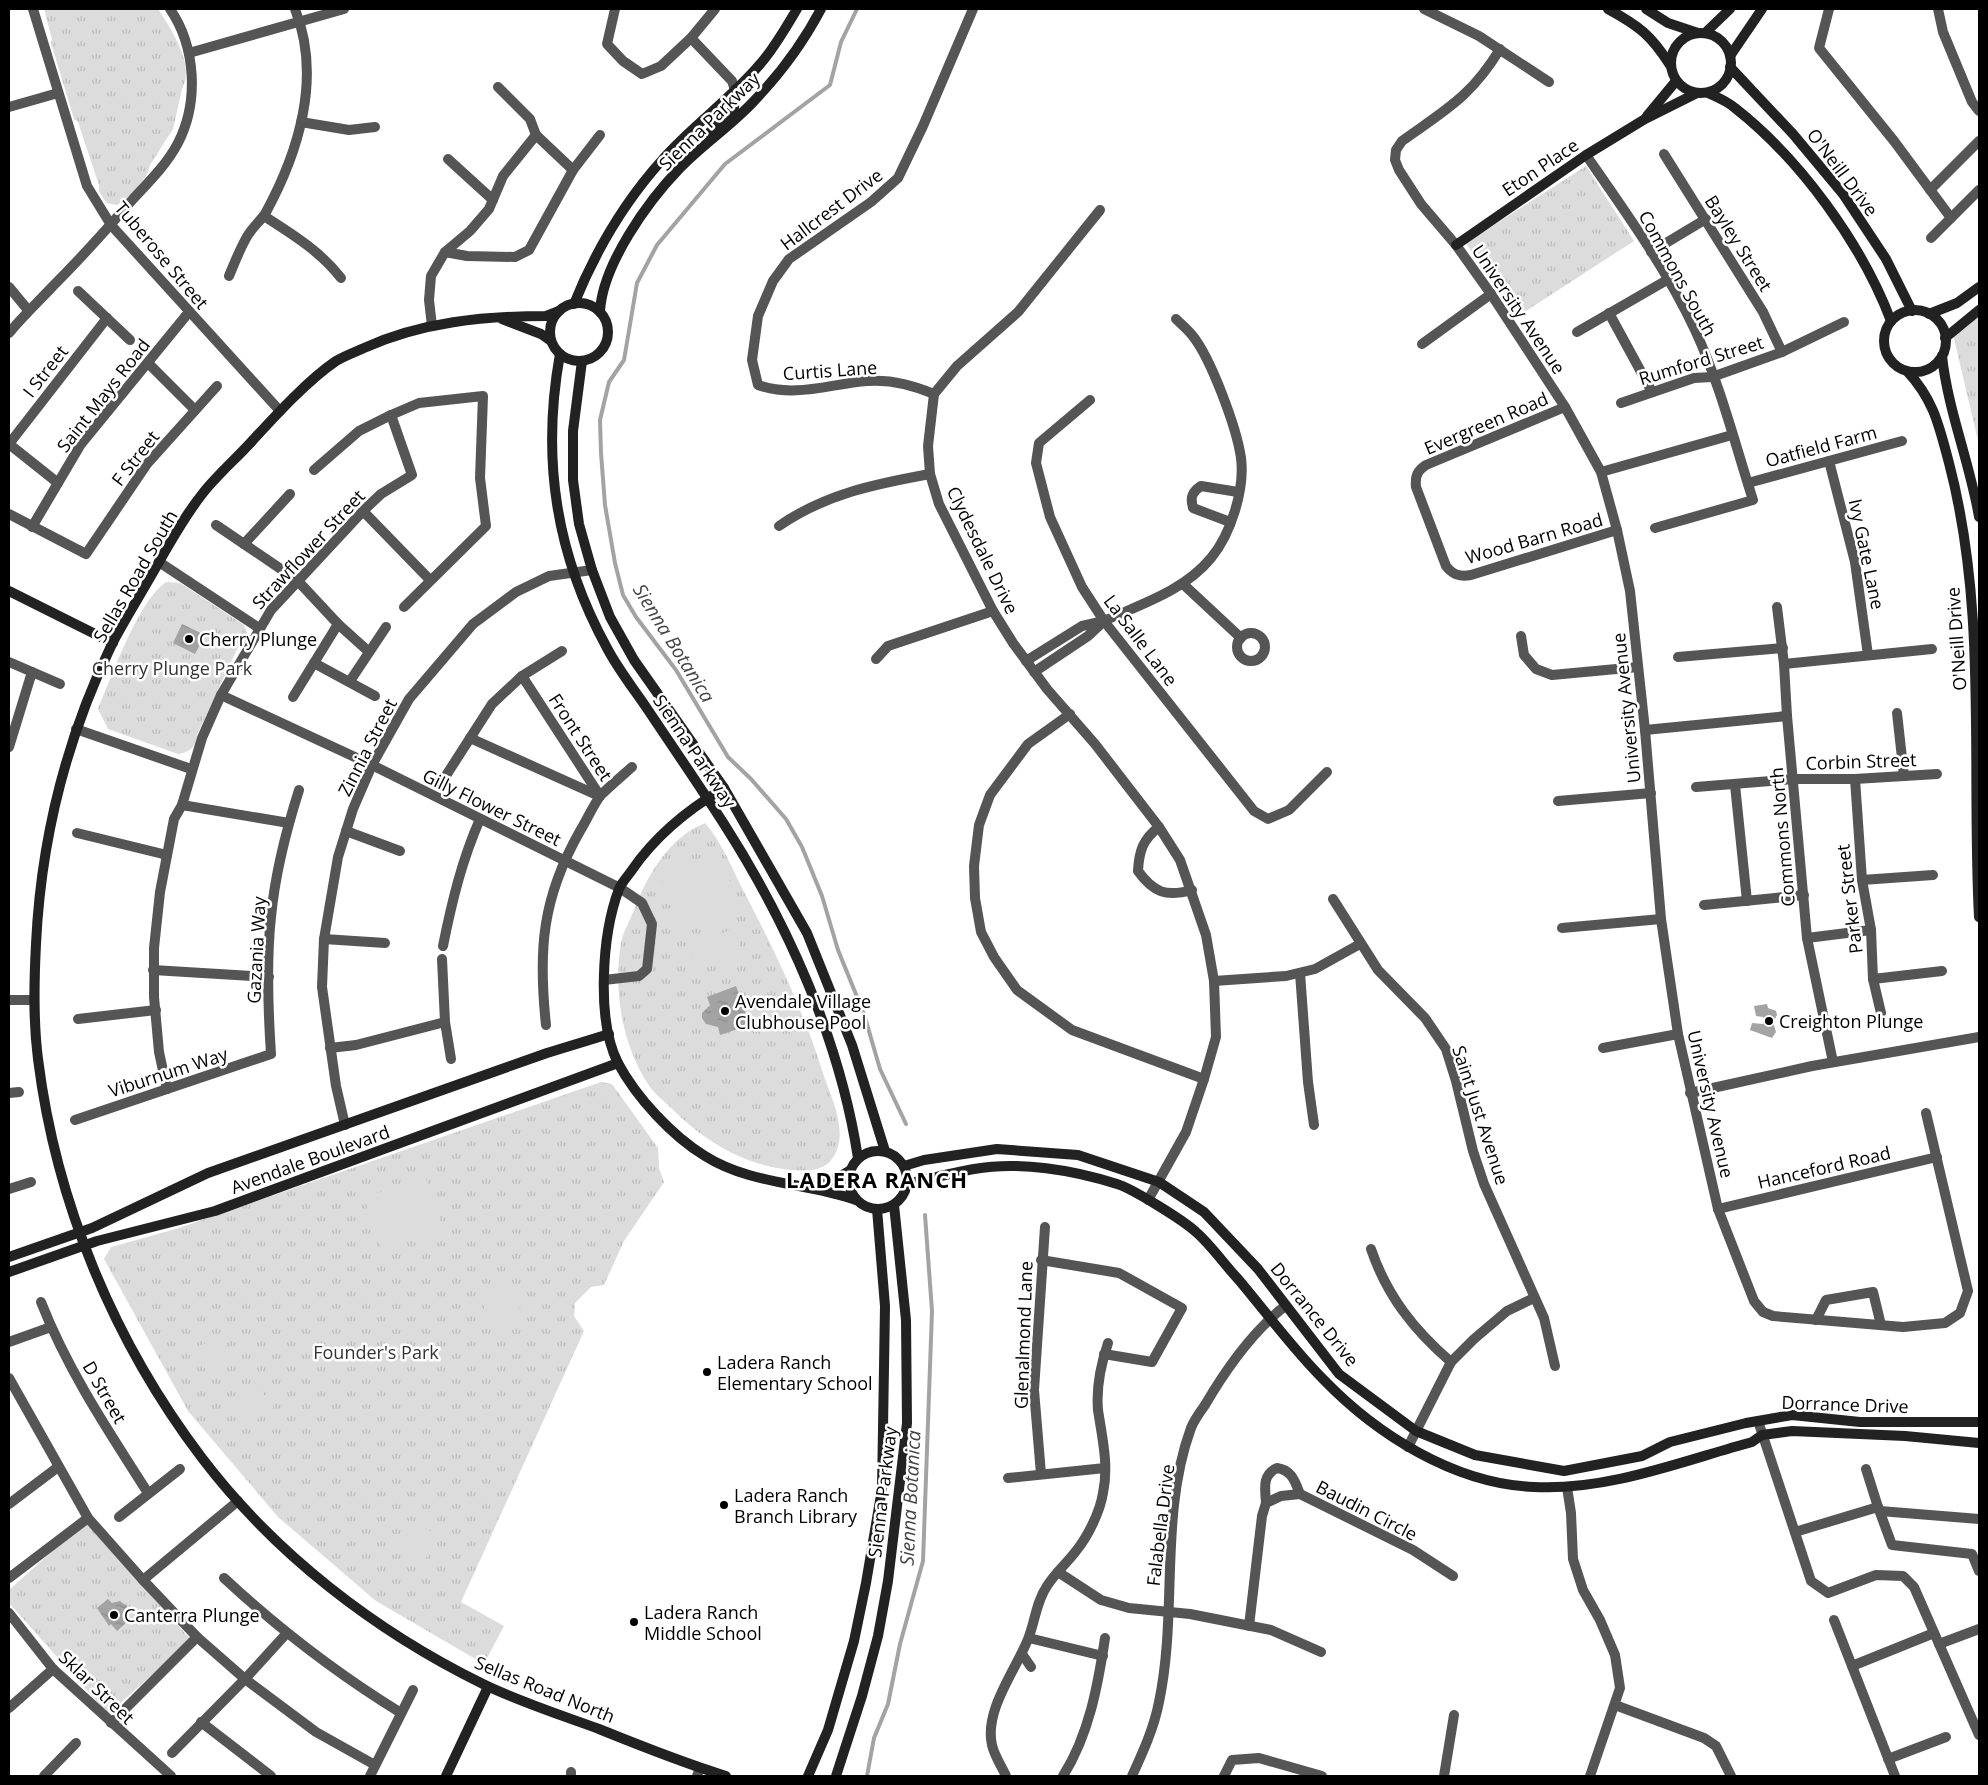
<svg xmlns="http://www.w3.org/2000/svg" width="1988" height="1785" font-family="'Open Sans',sans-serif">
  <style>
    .grass { fill: url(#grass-tufts) }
    .pitch { fill: #dcdcdc }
    .water { fill: url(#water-ripples) }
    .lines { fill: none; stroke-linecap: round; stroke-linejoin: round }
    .stream { stroke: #a3a3a3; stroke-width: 4 }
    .street { stroke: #555; stroke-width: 10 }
    .secondary { stroke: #222; stroke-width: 10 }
    .poi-dot { fill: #000; stroke: #fff; stroke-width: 2 }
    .labels { text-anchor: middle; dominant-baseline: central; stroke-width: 5; stroke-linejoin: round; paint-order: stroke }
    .street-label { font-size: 18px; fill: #000; stroke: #fff }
    .poi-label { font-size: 18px; fill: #000; stroke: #fff; text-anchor: start }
    .park-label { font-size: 18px; fill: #333; stroke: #fff }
    .water-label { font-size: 19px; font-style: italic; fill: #444; stroke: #fff }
    .district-label { font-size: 22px; font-weight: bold; letter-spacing: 1px; fill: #000; stroke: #fff }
  </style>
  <defs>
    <pattern id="grass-tufts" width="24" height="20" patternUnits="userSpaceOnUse" patternTransform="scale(1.25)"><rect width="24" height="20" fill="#dcdcdc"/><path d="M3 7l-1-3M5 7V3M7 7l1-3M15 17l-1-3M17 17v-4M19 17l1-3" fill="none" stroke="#bbb"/></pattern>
    <pattern id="water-ripples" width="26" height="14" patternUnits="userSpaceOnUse" patternTransform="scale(1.25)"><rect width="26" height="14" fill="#a3a3a3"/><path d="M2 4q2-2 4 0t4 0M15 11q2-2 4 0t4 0" fill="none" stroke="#8b8b8b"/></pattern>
  </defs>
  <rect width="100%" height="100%" fill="#fff"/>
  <g class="grass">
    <path d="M44 9H158C170 27 196 66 182 89L173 129 150 165C148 179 129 198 117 205L106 203 99 191V185L78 122 74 119 51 43 52 39Z"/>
    <polygon points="1586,166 1634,241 1515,318 1466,243"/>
    <polygon points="1979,310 1979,445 1952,330"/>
    <path d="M166 582 180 583 244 625 249 638 245 644 239 645 197 735C195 748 190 752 178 754L108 729 98 709C112 676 138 601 166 582Z"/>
    <path d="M705 823C721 841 731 866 742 888 773 947 802 1007 822 1070 830 1096 851 1134 832 1159 823 1172 805 1171 791 1170 742 1165 703 1140 669 1106 663 1100 655 1094 650 1087 622 1046 613 991 621 943 623 932 630 920 634 910 647 876 669 837 705 823Z"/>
    <polygon points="601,1082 612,1084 658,1148 659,1168 664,1182 624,1241 604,1285 591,1287 575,1303 574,1316 584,1331 461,1602 504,1626 484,1664 376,1601 278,1517 188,1411 104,1259 111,1247 176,1229"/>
    <polygon points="85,1522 191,1640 108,1714 9,1603 9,1590"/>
  </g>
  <g class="pitch">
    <polygon points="715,853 721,856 739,907 737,914 686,932 679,929 661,878 664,871"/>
    <polygon points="734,929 743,954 697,970 688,945"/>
    <polygon points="425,1176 443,1229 382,1250 364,1198"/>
    <polygon points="491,1288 523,1298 512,1330 480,1320"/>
    <polygon points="219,1336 231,1359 207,1373 196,1348"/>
    <polygon points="253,1381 274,1407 249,1425 227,1402"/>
    <polygon points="409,1520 436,1534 423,1565 394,1548"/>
  </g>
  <g class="water">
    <polygon points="182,624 205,635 195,654 173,643"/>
    <polygon points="736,986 750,1025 720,1035 718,1027 706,1024 702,1018 702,1013 710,1005 707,997"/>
    <polygon points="1767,1004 1768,1008 1776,1011 1777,1015 1773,1022 1776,1032 1772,1038 1750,1030 1752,1023 1763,1024 1765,1020 1763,1017 1756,1016 1754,1006"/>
    <polygon points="108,1599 112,1603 120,1601 127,1606 124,1617 128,1621 117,1631 111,1624 109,1626 97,1608"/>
  </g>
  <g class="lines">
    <g class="stream">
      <polyline points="857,9 841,42 830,85 725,164 657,245 637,283 624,360 609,382 600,420 601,453 605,505 615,563 623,595 636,617 676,670 728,757 751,779 786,819 802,847 822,896 838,950 864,1014 880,1069 906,1124"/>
      <polyline points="867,1776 874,1738 888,1704 900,1644 923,1561 932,1311 925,1215"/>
    </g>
    <g class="street">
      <polyline points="33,9 87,186 111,225 280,411"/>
      <polyline points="615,9 607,44 623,61 642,74 661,66 691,38 715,9"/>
      <polyline points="1424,9 1479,36 1549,82"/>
      <polyline points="1829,9 1819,48 1894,141 1951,218"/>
      <polyline points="1938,9 1943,32 1972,102 1979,111"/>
      <polyline points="691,38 732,81 735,90"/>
      <path d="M1500 49C1471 97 1445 110 1402 141L1396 150 1395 160 1399 170 1421 204 1456 245 1491 294 1565 407 1601 472 1617 530 1630 591 1645 730 1661 919 1678 1034 1718 1209 1754 1301 1763 1312 1773 1316 1903 1327 1945 1323 1960 1313 1968 1291 1926 1113"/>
      <polyline points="189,53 344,9"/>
      <polyline points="498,87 530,119 536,135 573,170"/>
      <polyline points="9,107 58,93"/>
      <polyline points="301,122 349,130 375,127"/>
      <polyline points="1664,154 1763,312 1782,352"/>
      <path d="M1586 155C1625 211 1666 268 1695 330 1720 384 1735 444 1753 500L1655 528"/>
      <polyline points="448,159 493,200"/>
      <polyline points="1930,190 1979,141"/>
      <polyline points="1100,210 1018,312 957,366 934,394 928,446 930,474 939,504 993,611 1013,643 1047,689 1095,744 1159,827 1180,860 1206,935 1214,981 1216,1037 1204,1079 1186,1132 1148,1200"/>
      <path d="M264 216C292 234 320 251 341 278"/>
      <polyline points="1931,238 1979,190"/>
      <polyline points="445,252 467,256 515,257 529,250 573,170 600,135"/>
      <polyline points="1651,252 1706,219"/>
      <path d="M229 276C235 262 240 248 248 235 253 227 260 221 265 214 299 152 322 77 295 9"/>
      <polyline points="9,287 28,310"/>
      <polyline points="78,291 130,340"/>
      <polyline points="1609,313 1652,392"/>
      <polyline points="432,326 429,300 431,276 445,252 470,231 489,209 503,176 536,135"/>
      <polyline points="1577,332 1667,280"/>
      <path d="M9 333C23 316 38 302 53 286 81 258 107 229 133 199 149 182 167 164 178 143 199 102 196 47 170 9"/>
      <polyline points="1422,344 1491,294"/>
      <polyline points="148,363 195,410"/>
      <path d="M934 394C913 385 891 379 867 381 829 384 795 398 758 385L752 360 758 316 773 281 789 259 871 202 898 178 923 126 973 9"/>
      <polyline points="1090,400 1039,443 1036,463 1050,517 1082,587 1104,621 1254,811 1268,819 1289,810 1327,772"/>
      <polyline points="1621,403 1694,378 1712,377 1782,352 1844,322"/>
      <path d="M1565 407 1426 465C1417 471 1415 476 1416 487L1446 566C1453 575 1460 577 1471 575L1617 530"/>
      <polyline points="9,444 107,318"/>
      <polyline points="9,444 58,483"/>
      <polyline points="1829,461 1855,562 1868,655"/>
      <polyline points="314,470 359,431 391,415 419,403 483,396 480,478 486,526 404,607"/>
      <polyline points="1601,472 1732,435"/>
      <polyline points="1748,483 1902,441"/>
      <polyline points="363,511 430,580"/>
      <polyline points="9,514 86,554 147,464 217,386"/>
      <path d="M1230 522 1193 508C1190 497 1192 492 1201 486L1238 492"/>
      <polyline points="216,525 297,580 338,624 368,651"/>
      <path d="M779 526C825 494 875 484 930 474"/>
      <polyline points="32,527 81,444 189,312"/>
      <polyline points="244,544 290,494"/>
      <polyline points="159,562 259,628"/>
      <polyline points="1183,584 1241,638"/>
      <polyline points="1777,607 1784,664 1787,716 1807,938 1833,1062"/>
      <path d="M1104 621C1141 604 1184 591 1211 558 1231 534 1245 489 1241 458 1237 429 1211 358 1192 335 1187 329 1181 324 1176 319"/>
      <circle cx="1251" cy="647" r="14"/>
      <polyline points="1521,636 1524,655 1536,669 1552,675 1638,667"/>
      <polyline points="1678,657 1783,648"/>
      <polyline points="876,659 888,646 993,611"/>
      <polyline points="1026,661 1082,626 1104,621 1088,636 1034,672"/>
      <polyline points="9,662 60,684"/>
      <polyline points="314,663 375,696"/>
      <polyline points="1784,664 1932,649"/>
      <polyline points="522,676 600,796"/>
      <polyline points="350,681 386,627"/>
      <polyline points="221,695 372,765 620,888 642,903 652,924 647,969 639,976 604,980"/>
      <polyline points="293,697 338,624"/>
      <polyline points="1897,713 1904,776"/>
      <polyline points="1070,714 1028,744 990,795 979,825 974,866 975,898 981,932 994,957 1017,990 1072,1030 1204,1079"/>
      <polyline points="76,729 191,769"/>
      <polyline points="1645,730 1787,716"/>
      <polyline points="470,738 599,796"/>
      <polyline points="9,747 32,672"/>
      <polyline points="447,774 492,704 522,676 562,651"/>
      <polyline points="1855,779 1862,880 1871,930 1873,979 1881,1013"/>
      <polyline points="1735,785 1747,901"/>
      <polyline points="1696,787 1794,779 1855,779 1937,774"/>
      <polyline points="1558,801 1651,793"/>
      <polyline points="182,805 289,823"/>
      <path d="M1159 827C1143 839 1139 851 1138 871 1154 893 1166 897 1192 890"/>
      <polyline points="346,831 400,851"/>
      <polyline points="77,833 167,855"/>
      <polyline points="1862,880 1933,875"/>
      <polyline points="1333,899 1378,970 1425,1018 1446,1049 1456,1081 1473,1151 1484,1184 1544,1318 1555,1366"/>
      <polyline points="1704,905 1804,895"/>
      <polyline points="1562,928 1661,919"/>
      <polyline points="1807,938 1871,930"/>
      <polyline points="324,939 385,943"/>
      <path d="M443 946C452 901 462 860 480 819"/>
      <polyline points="442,959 445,1022 451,1059"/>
      <polyline points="153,970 269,977"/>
      <polyline points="1300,973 1308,1082 1314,1125"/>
      <polyline points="1873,979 1942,971"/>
      <polyline points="1214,981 1286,976 1315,969 1360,944"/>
      <polyline points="9,1000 33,1000"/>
      <polyline points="78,1019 156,1010"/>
      <path d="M546 1025C538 950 542 898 580 831 587 820 593 805 601 795 611 785 622 776 632 767"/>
      <polyline points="330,1048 356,1045 445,1022"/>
      <polyline points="1603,1048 1678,1034"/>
      <polyline points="167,1089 159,1052 154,997 154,948 160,892 174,819 182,805 202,738 221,695 271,610 363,511 381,494 412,475 391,415"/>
      <polyline points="9,1093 19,1092"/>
      <polyline points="1690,1093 1812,1066 1979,1037"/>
      <path d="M75 1120 271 1054C268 1009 266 962 271 917 275 874 286 831 299 790"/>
      <polyline points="345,1125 336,1086 322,987 324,939 338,857 353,809 372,765 409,699 473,624 516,592 549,576 592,570"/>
      <polyline points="9,1189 31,1182"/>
      <polyline points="1718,1209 1937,1157"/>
      <path d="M1371 1249C1387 1296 1414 1330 1451 1362"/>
      <polyline points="1041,1260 1119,1273 1182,1308 1152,1362 1104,1354"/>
      <path d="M41 1302C68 1371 109 1432 148 1493"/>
      <polyline points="1816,1320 1826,1300 1873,1292 1881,1325"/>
      <polyline points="9,1342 51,1327"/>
      <polyline points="9,1378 88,1518 143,1580 197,1637 245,1679 316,1732 375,1765"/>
      <polyline points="1758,1421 1811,1581 1828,1593 1876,1575 1903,1576 1914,1587 1979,1735"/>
      <polyline points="1408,1447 1451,1362 1474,1339 1507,1311 1534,1298"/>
      <polyline points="1866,1469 1878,1507"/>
      <polyline points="1041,1474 1034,1390 1045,1227"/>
      <polyline points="1008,1478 1105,1468"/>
      <polyline points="1567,1487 1571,1513 1573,1559 1583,1590 1600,1620 1615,1655 1620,1688 1590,1776"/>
      <path d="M1266 1503C1265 1488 1262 1475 1277 1468 1292 1470 1295 1482 1300 1494"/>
      <polyline points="9,1504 58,1467"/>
      <polyline points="1880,1511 1979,1519"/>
      <polyline points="119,1517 180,1469"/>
      <polyline points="1795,1532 1878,1507 1892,1545 1972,1554 1979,1571"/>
      <polyline points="1058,1572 1101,1600 1129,1608 1190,1614 1271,1630 1321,1652"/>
      <polyline points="9,1578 88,1518"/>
      <path d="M224 1578C280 1630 336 1673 401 1713"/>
      <polyline points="143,1580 238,1501"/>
      <polyline points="9,1613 53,1669 171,1776"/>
      <polyline points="1834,1620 1895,1776"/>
      <polyline points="1249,1626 1262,1516 1266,1503 1281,1496 1300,1494 1413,1550 1453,1576"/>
      <polyline points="1029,1638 1103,1656"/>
      <polyline points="1939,1644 1979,1629"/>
      <polyline points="1022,1654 1031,1667"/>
      <polyline points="1852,1666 1934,1633"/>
      <polyline points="1615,1705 1704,1738 1716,1746 1731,1776"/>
      <polyline points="9,1708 53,1669"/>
      <polyline points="201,1722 271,1776"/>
      <polyline points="111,1723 197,1637"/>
      <polyline points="172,1753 245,1679 286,1634"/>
      <polyline points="1888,1759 1946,1737"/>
      <polyline points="571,1772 571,1776"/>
      <polyline points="44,1776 76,1743"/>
      <polyline points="370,1776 413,1690"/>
      <polyline points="697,1776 700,1768"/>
      <path d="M1006 1776C1002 1767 994 1755 992 1745 984 1710 1016 1670 1028 1639 1035 1622 1036 1602 1047 1586 1055 1573 1067 1563 1076 1551 1088 1536 1100 1512 1103 1493 1109 1465 1102 1437 1098 1410 1096 1387 1101 1364 1108 1343"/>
      <path d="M1063 1776C1089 1735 1098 1685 1105 1638"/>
      <path d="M1132 1776C1143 1752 1154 1728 1159 1702 1178 1612 1159 1515 1191 1428 1194 1420 1200 1412 1205 1405 1226 1369 1252 1332 1285 1306"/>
      <polyline points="1224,1776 1232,1760 1259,1758 1322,1776"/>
      <polyline points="1444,1776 1454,1715"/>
    </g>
    <g class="secondary">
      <path d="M1608 9C1639 26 1651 35 1670 65"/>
      <polyline points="1646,9 1668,23 1698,33"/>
      <circle cx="1701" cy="63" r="30"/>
      <polyline points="1705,33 1730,9"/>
      <polyline points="1730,56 1762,9"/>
      <polyline points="1730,67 1793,134 1843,194 1886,259 1912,311"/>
      <path d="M1708 93C1717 97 1727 101 1735 108 1800 159 1862 244 1891 321"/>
      <polyline points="1647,116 1676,81"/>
      <polyline points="709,133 734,108 735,90"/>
      <polyline points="1456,245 1586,155 1645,119 1697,93"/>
      <circle cx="579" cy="332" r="29"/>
      <path d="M574 304C595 252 625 201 663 159 693 125 732 98 761 63 775 47 786 27 797 9"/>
      <circle cx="1915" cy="341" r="31"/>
      <path d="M559 311 546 316C484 316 421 322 364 348 355 352 344 356 336 361 308 380 276 415 253 440 237 458 218 474 203 493 182 519 165 552 148 581 136 602 123 623 112 644 66 739 41 839 36 944 34 983 33 1020 38 1059 56 1203 114 1342 202 1458 275 1554 375 1631 483 1684 520 1702 561 1715 599 1729 641 1746 683 1763 726 1776"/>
      <path d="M600 312C602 265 648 201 680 168 703 144 732 125 754 101 781 73 803 43 821 9"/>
      <polyline points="1929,314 1957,303 1979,287"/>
      <polyline points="502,319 541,334 551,341"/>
      <polyline points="1945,338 1979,310"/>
      <path d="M560 354C541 459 556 555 607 648 618 669 633 688 646 707 672 746 699 785 724 824 788 924 840 1040 858 1158"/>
      <path d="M1942 356C1948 411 1970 463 1979 517"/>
      <polyline points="582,361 573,431 573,480 579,524 592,570 610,617 634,660 724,788 807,933 852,1045 885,1151"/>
      <path d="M1907 371C1934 400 1939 426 1949 463 1988 611 1971 765 1979 917"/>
      <polyline points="9,591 113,643"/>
      <path d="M724 788C687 810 656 835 632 870 628 876 622 882 619 889 602 934 596 1020 618 1063 636 1097 672 1136 705 1156 751 1185 806 1182 856 1200"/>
      <circle cx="878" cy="1180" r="29"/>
      <polyline points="904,1166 924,1160 997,1149 1078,1155 1159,1182 1204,1212 1258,1269 1339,1374 1416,1431 1475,1455 1564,1471 1642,1456 1670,1442 1746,1423 1792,1415 1860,1422 1979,1422"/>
      <path d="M907 1184C929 1179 951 1173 974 1169 1020 1161 1073 1170 1117 1184 1133 1189 1183 1220 1196 1232 1211 1245 1224 1264 1238 1279 1266 1312 1292 1348 1323 1379 1377 1435 1455 1484 1534 1487 1608 1491 1682 1461 1752 1442L1762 1435 1792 1431 1905 1436 1979 1443"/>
      <polyline points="811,1187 834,1180 849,1171"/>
      <polyline points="9,1257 92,1228 208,1173 547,1053 609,1034"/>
      <polyline points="9,1272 97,1241 215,1211 618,1063"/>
      <polyline points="446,1776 488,1687"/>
      <polyline points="808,1776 828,1730 854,1641 866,1583 882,1489 885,1306 877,1209"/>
      <polyline points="836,1776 862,1696 878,1636 888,1581 907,1423 906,1320 894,1205"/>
    </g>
  </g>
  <g class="poi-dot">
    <circle cx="189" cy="639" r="5"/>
    <circle cx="725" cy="1011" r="5"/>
    <circle cx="1769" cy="1021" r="5"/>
    <circle cx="707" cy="1372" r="5"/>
    <circle cx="724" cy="1505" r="5"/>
    <circle cx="114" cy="1615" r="5"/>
    <circle cx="634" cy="1622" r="5"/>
  </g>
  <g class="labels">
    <g class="street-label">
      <text transform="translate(709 121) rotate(-44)">Sienna Parkway</text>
      <text transform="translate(1540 167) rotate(-34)">Eton Place</text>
      <text transform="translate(1843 172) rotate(53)">O'Neill Drive</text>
      <text transform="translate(831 209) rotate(-37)">Hallcrest Drive</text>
      <text transform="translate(1739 243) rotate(58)">Bayley Street</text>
      <text transform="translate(162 255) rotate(50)">Tuberose Street</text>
      <text transform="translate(1678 273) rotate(61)">Commons South</text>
      <text transform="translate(1519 309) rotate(56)">University Avenue</text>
      <text transform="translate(1701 360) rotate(-17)">Rumford Street</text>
      <text transform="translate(830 370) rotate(-4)">Curtis Lane</text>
      <text transform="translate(45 371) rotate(-52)">I Street</text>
      <text transform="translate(103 395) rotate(-52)">Saint Mays Road</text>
      <text transform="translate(1486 423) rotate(-23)">Evergreen Road</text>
      <text transform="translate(1821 446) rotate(-15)">Oatfield Farm</text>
      <text transform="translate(135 458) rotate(-52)">F Street</text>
      <text transform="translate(1534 538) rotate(-16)">Wood Barn Road</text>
      <text transform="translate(308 549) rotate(-47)">Strawflower Street</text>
      <text transform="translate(983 550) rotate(64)">Clydesdale Drive</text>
      <text transform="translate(1867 554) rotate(78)">Ivy Gate Lane</text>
      <text transform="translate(135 576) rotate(-60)">Sellas Road South</text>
      <text transform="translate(1956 639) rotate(-94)">O'Neill Drive</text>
      <text transform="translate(1141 640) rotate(53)">La Salle Lane</text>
      <text transform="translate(1626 708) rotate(-96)">University Avenue</text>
      <text transform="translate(581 737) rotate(57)">Front Street</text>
      <text transform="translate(367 747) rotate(-63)">Zinnia Street</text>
      <text transform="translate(695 751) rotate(56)">Sienna Parkway</text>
      <text transform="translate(1861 761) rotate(-2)">Corbin Street</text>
      <text transform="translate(492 807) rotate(26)">Gilly Flower Street</text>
      <text transform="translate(1782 837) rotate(-95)">Commons North</text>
      <text transform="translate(1849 899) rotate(-97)">Parker Street</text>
      <text transform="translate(256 950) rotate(-87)">Gazania Way</text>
      <text transform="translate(168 1072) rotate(-18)">Viburnum Way</text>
      <text transform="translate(1711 1104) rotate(77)">University Avenue</text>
      <text transform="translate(1481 1115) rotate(72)">Saint Just Avenue</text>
      <text transform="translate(310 1159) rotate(-20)">Avendale Boulevard</text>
      <text transform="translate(1824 1167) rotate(-13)">Hanceford Road</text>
      <text transform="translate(1315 1314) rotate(51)">Dorrance Drive</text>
      <text transform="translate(1023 1335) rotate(-88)">Glenalmond Lane</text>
      <text transform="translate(105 1392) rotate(60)">D Street</text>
      <text transform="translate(1845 1404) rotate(2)">Dorrance Drive</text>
      <text transform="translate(882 1492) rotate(-83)">Sienna Parkway</text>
      <text transform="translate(1367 1510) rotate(27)">Baudin Circle</text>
      <text transform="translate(1160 1525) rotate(-83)">Falabella Drive</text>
      <text transform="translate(97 1687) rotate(44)">Sklar Street</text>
      <text transform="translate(545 1689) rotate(22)">Sellas Road North</text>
    </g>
    <g class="poi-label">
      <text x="199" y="639">Cherry Plunge</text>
      <text x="735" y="1001">Avendale Village<tspan x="735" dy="21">Clubhouse Pool</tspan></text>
      <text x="1779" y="1021">Creighton Plunge</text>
      <text x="717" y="1362">Ladera Ranch<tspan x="717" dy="21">Elementary School</tspan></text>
      <text x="734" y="1495">Ladera Ranch<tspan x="734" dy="21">Branch Library</tspan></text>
      <text x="644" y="1612">Ladera Ranch<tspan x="644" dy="21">Middle School</tspan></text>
      <text x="124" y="1615">Canterra Plunge</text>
    </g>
    <g class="park-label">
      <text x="172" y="668">Cherry Plunge Park</text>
      <text x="376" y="1352">Founder's Park</text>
    </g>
    <g class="water-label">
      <text transform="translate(674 643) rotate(58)">Sienna Botanica</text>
      <text transform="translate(910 1498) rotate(-87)">Sienna Botanica</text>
    </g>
    <g class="district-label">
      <text x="877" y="1179">LADERA RANCH</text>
    </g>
  </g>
  <rect width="1988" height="1785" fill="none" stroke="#000000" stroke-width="20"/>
</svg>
